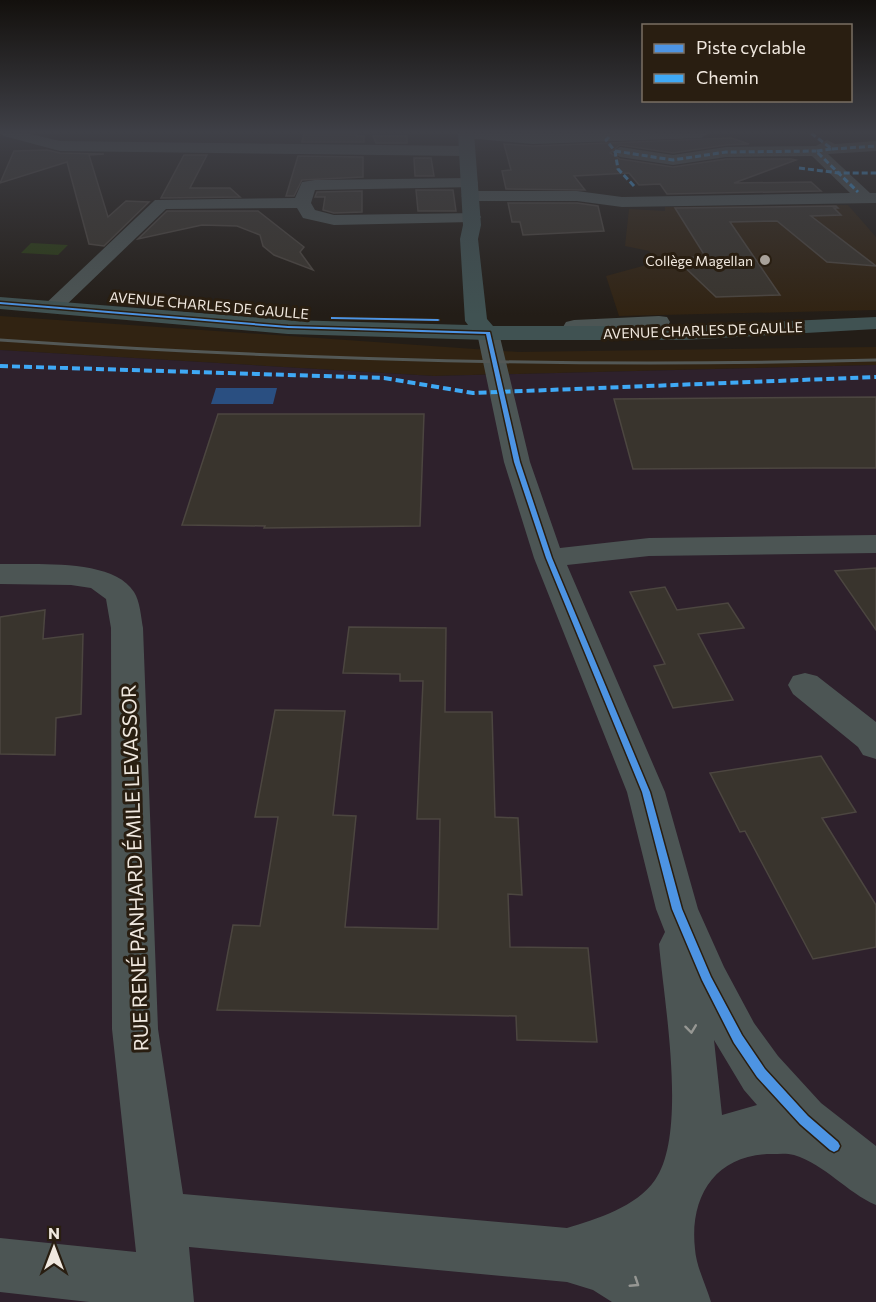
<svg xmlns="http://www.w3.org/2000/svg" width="876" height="1302" font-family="Commissioner,sans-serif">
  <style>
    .built { fill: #312312 }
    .industrial { fill: #2e212c }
    .green { fill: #2a3b13 }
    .water { fill: #2a4f81 }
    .building { fill: #39342d; stroke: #4c4640; stroke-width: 1.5 }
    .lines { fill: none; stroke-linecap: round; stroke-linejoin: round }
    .minor { fill: #4c5554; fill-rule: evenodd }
    .major { fill: #405252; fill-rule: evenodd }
    .rail { stroke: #535856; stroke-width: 3 }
    .quiet-far1 { stroke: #3fa9f5; stroke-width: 3; stroke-dasharray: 6 3; stroke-linecap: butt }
    .quiet { stroke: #3fa9f5; stroke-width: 4; stroke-dasharray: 8 4; stroke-linecap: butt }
    .cycleway-casing { stroke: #291e11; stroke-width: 3 }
    .cycleway { fill: #4d94e3; fill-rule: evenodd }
    .oneway { stroke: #969793 }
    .poi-dot { fill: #a8a199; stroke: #291e11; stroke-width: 2 }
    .labels { text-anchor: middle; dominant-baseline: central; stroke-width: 6; stroke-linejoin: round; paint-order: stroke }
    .far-poi-label { font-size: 14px; fill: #f0e8df; stroke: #291e11; text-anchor: end }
    .far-street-label { font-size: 14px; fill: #f0e8df; stroke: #291e11 }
    .near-street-label { font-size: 20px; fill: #f0e8df; stroke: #291e11 }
  </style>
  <rect width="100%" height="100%" fill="#231d17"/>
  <g class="built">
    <polygon points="848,205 876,237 876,310 619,316 606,276 650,264 655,258 649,251 625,246 629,209 665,211 665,207"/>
    <polygon points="0,316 519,352 876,347 876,365 434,376 0,350"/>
  </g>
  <polygon class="industrial" points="0,350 434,376 876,365 876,1302 0,1302"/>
  <polygon class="green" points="31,243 68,245 58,255 21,253"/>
  <polygon class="water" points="216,388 277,388 273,404 211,404"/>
  <g class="building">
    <polygon points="304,133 357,133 356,136 364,136 364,142 302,142"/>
    <polygon points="373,136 407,136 407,143 376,143"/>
    <polygon points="731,138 749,144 726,145 673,153 620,145 610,153 620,159 673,167 726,159 791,159 796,160 734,183 811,182 821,191 667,194 660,184 639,185 629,173 574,176 585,190 506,189 502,171 511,170 504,144 533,146"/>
    <polygon points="47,150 60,153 104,154 89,155 108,217 126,201 149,202 104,246 89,244 67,162 0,183 14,151"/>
    <polygon points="184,155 207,155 190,188 230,188 240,197 161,198"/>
    <polygon points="298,156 363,157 363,177 302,180 294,196 286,196"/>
    <polygon points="414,158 431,158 434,176 415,176"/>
    <polygon points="416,190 453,190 456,211 418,211"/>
    <polygon points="362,191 362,212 334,213 323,210 325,197 315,197 317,192"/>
    <polygon points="508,203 577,203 598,206 604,231 523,235 520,222 512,222"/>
    <polygon points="836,206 838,208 834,208 841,215 811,216 876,266 827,262 777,221 730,222 780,295 716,297 676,259 705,256 675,208"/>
    <polygon points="167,211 258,211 304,247 300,252 313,270 274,255 263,246 260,235 237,226 202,225 138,239"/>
    <polygon points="876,397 876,468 814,468 633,469 614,399"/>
    <polygon points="218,414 424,414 420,526 264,528 265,526 182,525"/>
    <polygon points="876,568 876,630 835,571"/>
    <polygon points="665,587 677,610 728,603 744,628 698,634 733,700 673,708 654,666 665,664 630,592"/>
    <polygon points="45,610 43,639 83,634 81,714 56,718 55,755 0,754 0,617"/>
    <polygon points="349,627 446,628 445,712 492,712 495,817 518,818 522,895 508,894 510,947 588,948 597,1042 517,1040 516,1016 217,1010 233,925 260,926 278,817 255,817 275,710 345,711 333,815 356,816 345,927 438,929 440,819 417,819 423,681 400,681 400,674 343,673"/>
    <polygon points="821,756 856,812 822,818 876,905 876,947 813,959 745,831 740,832 710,773"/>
  </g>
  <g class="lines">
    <g class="minor">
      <polygon points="1,133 26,133 60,141 467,146 475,151 467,156 60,151 4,136"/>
      <polygon points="458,133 709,133 701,138 533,144 466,138"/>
      <polygon points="827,140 835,144 876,141 876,151 828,154 870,193 876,193 876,203 622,207 577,201 470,201 461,196 470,191 577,191 622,197 850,193 812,156 726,157 673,165 620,157 612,152 620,147 673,155 726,147 816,146"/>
      <polygon points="470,178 476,179 478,183 476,187 315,190 311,203 315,210 334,215 478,213 481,217 478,221 472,222 334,225 303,218 297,208 166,209 60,311 46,311 42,307 155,200 295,198 302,182 315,180"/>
      <polygon points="659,316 667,317 670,322 667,327 574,334 566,332 563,327 566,322 574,320"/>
      <path d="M488 326 496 328 499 333 530 462 560 548 649 538 876 535V553L649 556 567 565 665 792 698 909 724 967 754 1023 778 1056 821 1103 876 1146V1205C846 1192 826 1165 794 1155 787 1153 779 1154 772 1154 716 1154 689 1196 695 1249 696 1266 706 1285 711 1302H612L593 1290 567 1282 189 1247 194 1302H89L0 1292V1238L136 1252 112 1029 111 628 106 599 91 588 71 585 0 584V564C35 565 113 558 134 592 140 601 141 617 143 628L158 1029 183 1194 567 1228C597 1219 636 1207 655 1180 688 1133 664 1003 659 944L665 932 656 909 627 792 534 558 504 462 477 333 480 328ZM714 1040 744 1090 757 1105 722 1115Z"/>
      <polygon points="805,673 817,676 876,722 876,759 863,755 858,747 793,694 788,685 793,676"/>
    </g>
    <polygon class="major" points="458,133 474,133 481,225 478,239 487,319 493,326 685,326 876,317 876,329 685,340 488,340 288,334 0,309 0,297 288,320 468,325 465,321 460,239 463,225"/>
    <path class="rail" d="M0 340C292 360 583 368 876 360"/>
    <g class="quiet-far1">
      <polyline points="811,133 832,149 816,151 858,192"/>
      <polyline points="609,137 606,140 615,151 618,169 635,187"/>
      <polyline points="832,149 876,146"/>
      <polyline points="615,151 673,160 726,152 816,151"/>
      <polyline points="799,168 839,173 876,173"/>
    </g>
    <polyline class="quiet" points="0,366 384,378 473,393 876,377"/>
    <defs>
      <g id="cycleway">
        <polygon points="0,302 288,326 490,332 520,462 552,558 650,792 682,909 711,977 742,1035 765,1069 808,1116 838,1142 840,1146 838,1150 834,1152 830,1150 800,1124 757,1077 734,1043 702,980 672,909 642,792 546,558 514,462 486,334 288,328 0,304"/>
        <polygon points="331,317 438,319 440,320 438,321 333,319 331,319"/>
      </g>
    </defs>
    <use href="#cycleway" class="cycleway-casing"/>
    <use href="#cycleway" class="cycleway"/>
  </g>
  <defs><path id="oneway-chevron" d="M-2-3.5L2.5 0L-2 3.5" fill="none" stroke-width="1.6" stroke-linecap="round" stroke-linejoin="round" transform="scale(1.5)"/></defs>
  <g class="oneway">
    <use href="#oneway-chevron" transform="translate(691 1029) rotate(83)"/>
    <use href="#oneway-chevron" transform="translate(635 1283) rotate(33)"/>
  </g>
  <linearGradient id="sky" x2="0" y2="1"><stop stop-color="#13100d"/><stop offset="0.42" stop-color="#3f4047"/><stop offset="1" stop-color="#3f4047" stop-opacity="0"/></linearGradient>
  <rect width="876" height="315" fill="url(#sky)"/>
  <circle class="poi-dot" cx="765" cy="260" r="6"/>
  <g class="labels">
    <g class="far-poi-label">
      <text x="753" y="260">Collège Magellan</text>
    </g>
    <g class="far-street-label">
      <text transform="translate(209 305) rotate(5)">AVENUE CHARLES DE GAULLE</text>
      <text transform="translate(703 330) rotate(-2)">AVENUE CHARLES DE GAULLE</text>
    </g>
    <g class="near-street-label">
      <text transform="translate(134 868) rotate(-92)">RUE RENÉ PANHARD ÉMILE LEVASSOR</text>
    </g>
  </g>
  <rect x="642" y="24" width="210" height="78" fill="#291e11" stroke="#796f63" stroke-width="1.5"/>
  <rect x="654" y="44" width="30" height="9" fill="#4d94e3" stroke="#796f63" stroke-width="1.5"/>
  <text x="696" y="54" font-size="18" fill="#f0e8df">Piste cyclable</text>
  <rect x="654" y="74" width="30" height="9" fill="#3fa9f5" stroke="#796f63" stroke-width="1.5"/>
  <text x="696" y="84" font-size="18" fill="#f0e8df">Chemin</text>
  <g transform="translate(54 1248)" stroke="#291e11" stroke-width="4.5" paint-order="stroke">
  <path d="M0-4.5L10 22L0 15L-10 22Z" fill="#f0e8df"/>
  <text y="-9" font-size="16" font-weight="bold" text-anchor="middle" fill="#f0e8df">N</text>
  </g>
</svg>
